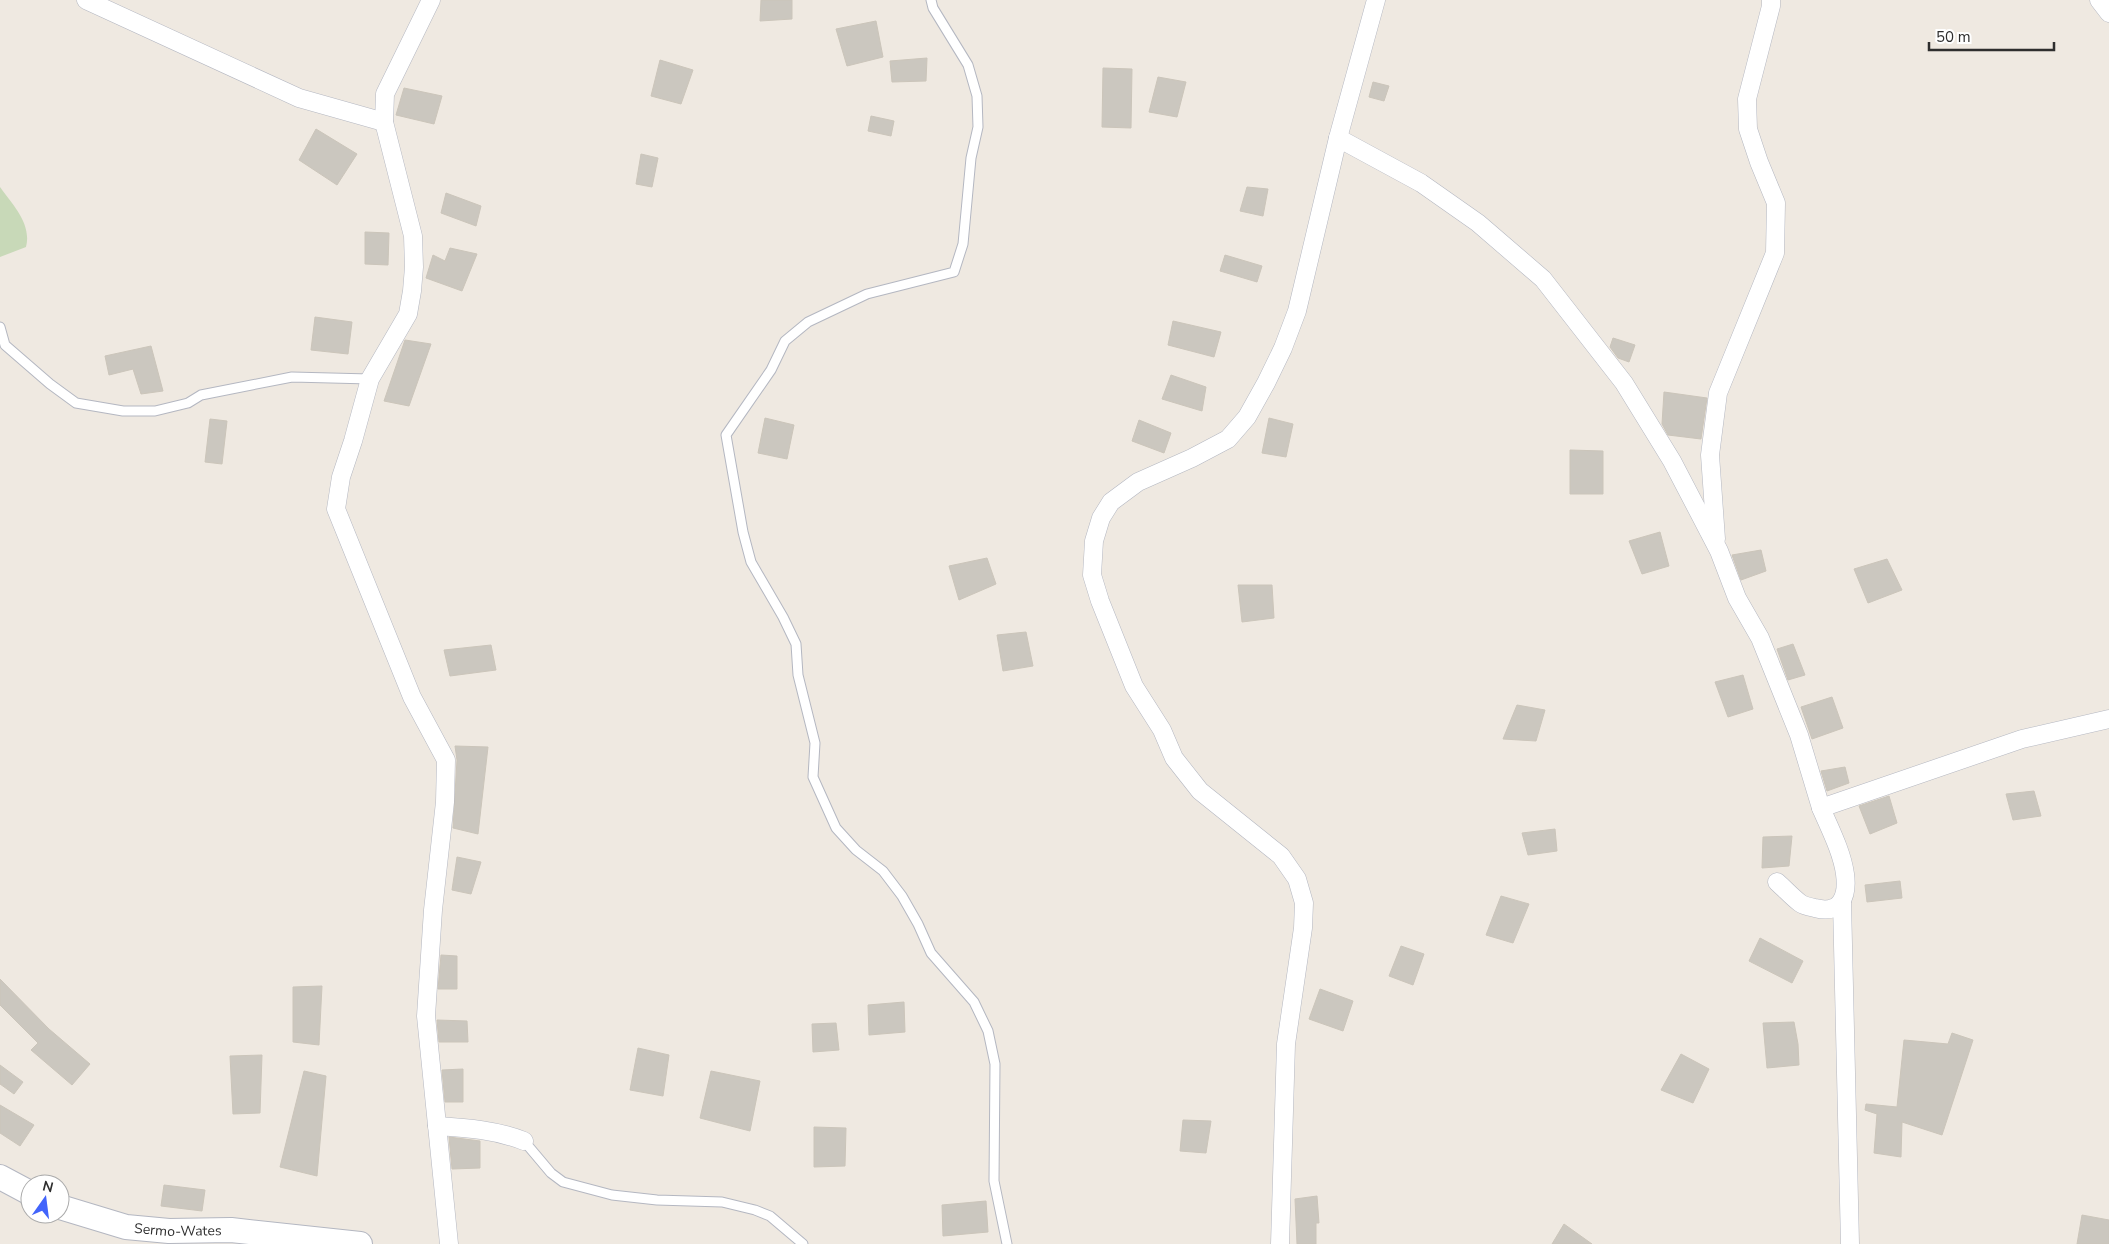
<svg xmlns="http://www.w3.org/2000/svg" width="2109" height="1244" font-family="'Nunito Sans',sans-serif">
  <style>
    .cemetery { fill: #c8d9b8 }
    .building { fill: #cbc7bf; stroke: #cbc5ba }
    .lines { fill: none; stroke-linecap: round; stroke-linejoin: round }
    .lane-casing { stroke: #b4b7c1; stroke-width: 11 }
    .street-casing { stroke: #b4b7c1; stroke-width: 19 }
    .secondary-casing { stroke: #b4b7c1; stroke-width: 26 }
    .lane { stroke: #fff; stroke-width: 9 }
    .street { stroke: #fff; stroke-width: 18 }
    .secondary { stroke: #fff; stroke-width: 24 }
    .labels { text-anchor: middle; dominant-baseline: central; stroke-width: 4.5; stroke-linejoin: round; paint-order: stroke }
    .street-label { font-size: 14px; fill: #2e2e2e; stroke: #fff }
  </style>
  <rect width="100%" height="100%" fill="#efe9e1"/>
  <path class="cemetery" d="M0 187C13 205 32 224 26 247L0 257Z"/>
  <g class="building">
    <polygon points="761,0 792,0 792,19 760,21"/>
    <polygon points="876,21 883,57 847,66 836,29"/>
    <polygon points="927,58 926,81 892,82 890,61"/>
    <polygon points="660,60 693,70 681,104 651,96"/>
    <polygon points="1103,68 1132,69 1131,128 1102,127"/>
    <polygon points="1158,77 1186,82 1177,117 1149,112"/>
    <polygon points="1373,82 1389,86 1384,101 1369,97"/>
    <polygon points="404,88 442,96 434,124 396,115"/>
    <polygon points="871,116 894,121 891,136 868,131"/>
    <polygon points="316,129 357,154 337,185 299,160"/>
    <polygon points="641,154 658,158 652,187 636,184"/>
    <polygon points="1247,187 1268,189 1263,216 1240,211"/>
    <polygon points="446,193 481,206 476,226 441,213"/>
    <polygon points="365,232 389,233 388,265 365,264"/>
    <polygon points="450,248 477,254 462,291 426,278 433,255 445,261"/>
    <polygon points="1225,255 1262,266 1257,282 1220,271"/>
    <polygon points="315,317 352,322 348,354 311,350"/>
    <polygon points="1173,321 1221,332 1214,357 1168,345"/>
    <polygon points="1613,338 1635,345 1629,362 1618,358 1610,347"/>
    <polygon points="405,340 431,344 409,406 384,401"/>
    <polygon points="151,346 163,391 141,394 133,369 109,375 105,356"/>
    <polygon points="1171,375 1206,387 1202,411 1162,399"/>
    <polygon points="1664,392 1707,398 1701,439 1668,435 1662,424"/>
    <polygon points="765,418 794,425 787,459 758,453"/>
    <polygon points="1269,418 1293,424 1286,457 1262,453"/>
    <polygon points="210,419 227,421 222,464 205,462"/>
    <polygon points="1139,420 1171,433 1164,453 1132,441"/>
    <polygon points="1570,450 1603,451 1603,494 1570,494"/>
    <polygon points="1660,532 1669,566 1642,574 1629,541"/>
    <polygon points="1761,550 1766,571 1741,580 1732,555"/>
    <polygon points="987,558 996,584 959,600 949,566"/>
    <polygon points="1887,559 1902,590 1868,603 1854,569"/>
    <polygon points="1238,585 1272,585 1274,618 1242,622"/>
    <polygon points="1026,632 1033,666 1003,671 997,635"/>
    <polygon points="1793,644 1805,675 1788,680 1777,649"/>
    <polygon points="491,645 496,670 450,676 444,650"/>
    <polygon points="1743,675 1753,709 1728,717 1715,682"/>
    <polygon points="1832,697 1843,728 1812,739 1801,707"/>
    <polygon points="1517,705 1545,710 1536,741 1503,739"/>
    <polygon points="455,746 488,747 478,834 453,828 457,760"/>
    <polygon points="1845,767 1849,783 1827,791 1821,771"/>
    <polygon points="2034,791 2041,816 2013,820 2006,794"/>
    <polygon points="1889,796 1897,823 1870,834 1859,806"/>
    <polygon points="1555,829 1557,851 1528,855 1522,833"/>
    <polygon points="1792,836 1789,866 1762,868 1763,837"/>
    <polygon points="457,857 481,862 471,894 452,890"/>
    <polygon points="1900,881 1902,898 1867,902 1865,885"/>
    <polygon points="1501,896 1529,904 1513,943 1486,935"/>
    <polygon points="1760,938 1803,961 1792,983 1749,961"/>
    <polygon points="1401,946 1424,954 1413,985 1389,976"/>
    <polygon points="441,955 457,956 457,989 438,989"/>
    <polygon points="0,979 49,1029 90,1064 72,1085 31,1050 38,1043 0,1005"/>
    <polygon points="322,986 319,1045 293,1042 293,987"/>
    <polygon points="1320,989 1353,1001 1343,1031 1309,1019"/>
    <polygon points="904,1002 905,1032 869,1035 868,1005"/>
    <polygon points="437,1020 467,1021 468,1042 439,1042"/>
    <polygon points="1794,1022 1798,1044 1799,1065 1767,1068 1763,1023"/>
    <polygon points="836,1023 839,1050 813,1052 812,1024"/>
    <polygon points="1952,1033 1973,1040 1942,1135 1902,1122 1901,1157 1874,1153 1877,1114 1865,1110 1866,1104 1897,1107 1904,1040 1948,1044"/>
    <polygon points="638,1048 669,1055 663,1096 630,1090"/>
    <polygon points="1681,1054 1709,1069 1693,1103 1661,1090"/>
    <polygon points="262,1055 260,1113 233,1114 230,1056"/>
    <polygon points="0,1065 23,1082 14,1094 0,1084"/>
    <polygon points="463,1069 463,1102 445,1102 442,1070"/>
    <polygon points="304,1071 326,1076 317,1176 280,1167"/>
    <polygon points="711,1071 760,1081 750,1131 700,1118"/>
    <polygon points="0,1105 34,1125 20,1146 0,1133"/>
    <polygon points="1183,1120 1211,1121 1206,1153 1180,1151"/>
    <polygon points="814,1127 846,1128 845,1166 814,1167"/>
    <polygon points="449,1137 480,1141 480,1168 452,1169"/>
    <polygon points="164,1185 205,1190 202,1211 161,1206"/>
    <polygon points="1317,1196 1319,1223 1316,1223 1316,1244 1297,1244 1295,1199"/>
    <polygon points="986,1201 988,1232 943,1236 942,1205"/>
    <polygon points="2082,1215 2109,1220 2109,1244 2077,1244"/>
    <polygon points="1564,1224 1592,1244 1552,1244"/>
  </g>
  <g class="lines">
    <defs>
      <g id="lane">
        <polyline points="931,0 933,8 968,65 977,96 978,127 971,158 963,244 954,272 867,294 808,322 785,341 771,370 726,435 743,532 751,562 783,617 796,644 798,675 815,743 813,777 836,828 856,850 883,871 902,896 918,924 931,953 974,1002 988,1031 995,1064 994,1181 1007,1244"/>
        <polyline points="0,327 5,345 50,384 76,403 123,411 155,411 188,403 201,395 292,377 370,379"/>
        <polyline points="524,1141 551,1173 563,1182 612,1195 657,1200 722,1202 755,1210 770,1216 803,1244"/>
      </g>
      <g id="street">
        <polyline points="86,0 299,98 384,122"/>
        <polyline points="431,0 385,94 384,122 413,236 414,267 412,291 408,314 370,379 353,441 341,477 336,509 412,697 446,760 445,802 433,910 426,1016 449,1244"/>
        <polyline points="2099,0 2109,13"/>
        <polyline points="1338,138 1421,183 1478,223 1543,279 1624,383 1672,461 1719,551 1737,598 1760,638 1799,735 1821,808 2022,739 2109,719"/>
        <polyline points="1716,539 1710,455 1718,393 1775,253 1776,203 1759,162 1748,129 1747,99 1771,6 1771,0"/>
        <path d="M1777 882C1785 889 1792 897 1800 903 1804 906 1810 907 1815 908 1841 915 1848 896 1845 874 1842 852 1830 829 1821 808"/>
        <polyline points="1842,902 1850,1244"/>
        <path d="M437 1126C468 1128 496 1130 524 1141"/>
        <polyline points="1280,1244 1286,1044 1303,928 1304,903 1297,879 1281,856 1200,791 1174,758 1162,730 1134,686 1100,601 1092,575 1094,541 1101,518 1111,502 1138,482 1192,458 1228,439 1247,417 1266,383 1283,348 1297,311 1338,138 1376,0"/>
      </g>
      <g id="secondary">
        <polyline points="0,1177 30,1193"/>
        <path id="s1" d="M60 1207 126 1227 169 1231 231 1230 360 1244"/>
      </g>
    </defs>
    <use href="#lane" class="lane-casing"/>
    <use href="#street" class="street-casing"/>
    <use href="#secondary" class="secondary-casing"/>
    <use href="#lane" class="lane"/>
    <use href="#street" class="street"/>
    <use href="#secondary" class="secondary"/>
  </g>
  <g class="labels">
    <g class="street-label">
      <text stroke="none"><textPath href="#s1" startOffset="121">Sermo-Wates</textPath></text>
    </g>
  </g>
  <g transform="translate(45 1199) rotate(14)"><circle r="24" fill="#ffffff" stroke="#ababab"/>
  <path d="M0-4L9 19L0 12L-9 19Z" fill="#4264fb"/>
  <text y="-8" font-size="14" font-weight="bold" text-anchor="middle" fill="#2e2e2e">N</text>
  </g>
  <path d="M1929 42v8h125v-8" fill="none" stroke="#2e2e2e" stroke-width="2.5"/>
  <text x="1936" y="42" font-size="15" fill="#2e2e2e" stroke="#ffffff" stroke-width="4" paint-order="stroke">50 m</text>
</svg>
